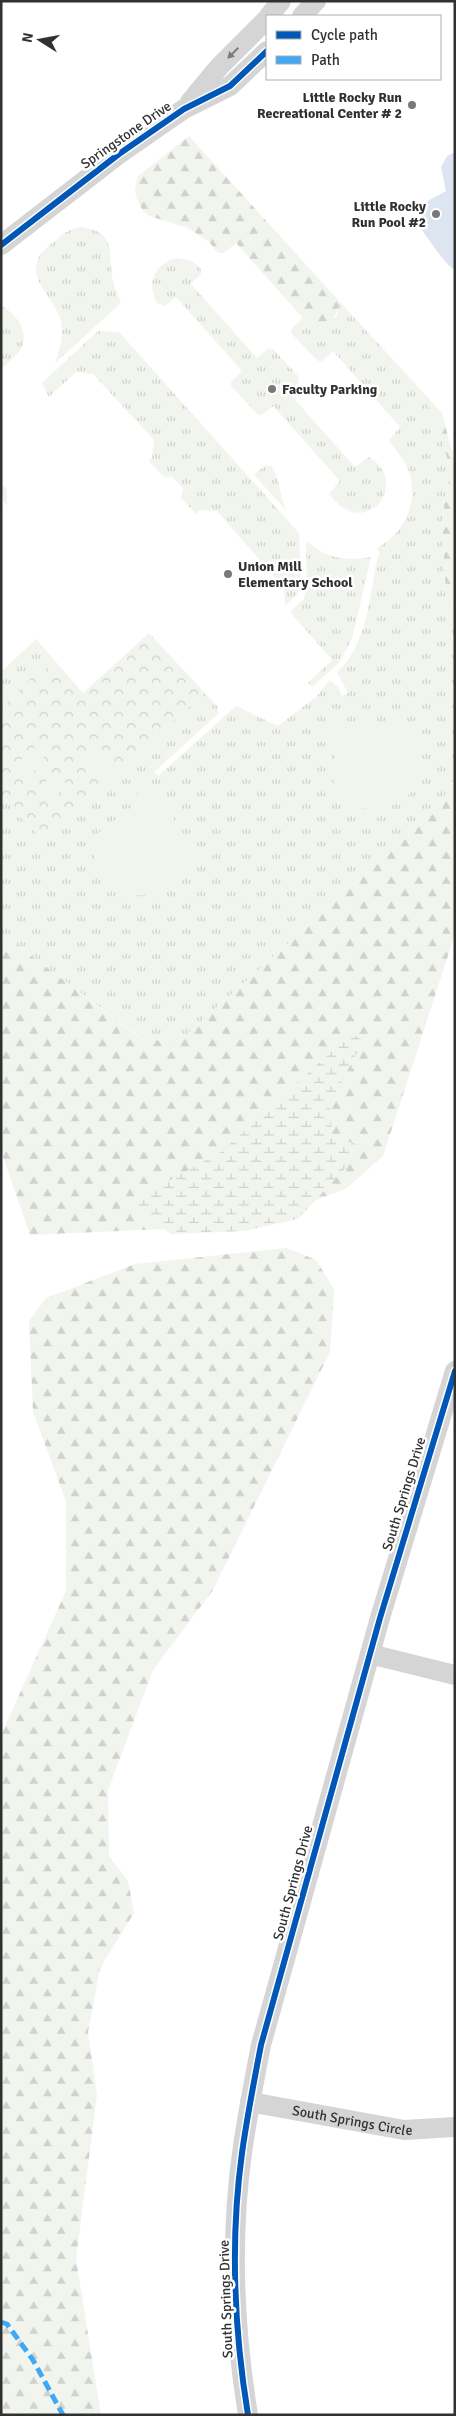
<svg xmlns="http://www.w3.org/2000/svg" width="456" height="2416" font-family="Signika,sans-serif">
  <style>
    .grass { fill: url(#grass-tufts) }
    .forest { fill: url(#forest-firs) }
    .wetland { fill: url(#wetland-marsh) }
    .park { fill: url(#park-crowns) }
    .garden { fill: #f1f5ee }
    .water { fill: #dde5f1 }
    .lines { fill: none; stroke-linecap: round; stroke-linejoin: round }
    .street { stroke: #d5d5d5; stroke-width: 20 }
    .quiet { stroke: #3fa9f5; stroke-width: 5; stroke-dasharray: 10 5; stroke-linecap: butt }
    .cycleway-casing { stroke: #fff; stroke-width: 9 }
    .cycleway { stroke: #0057b8; stroke-width: 6 }
    .oneway { fill: #7b7b7b }
    .poi-dot { fill: #797979; stroke: #fff; stroke-width: 2 }
    .labels { text-anchor: middle; dominant-baseline: central; stroke-width: 5; stroke-linejoin: round; paint-order: stroke }
    .poi-label { font-size: 14px; font-weight: bold; fill: #313131; stroke: #fff; text-anchor: end }
    .street-label { font-size: 14px; fill: #313131; stroke: #fff }
  </style>
  <defs>
    <pattern id="grass-tufts" width="24" height="20" patternUnits="userSpaceOnUse" patternTransform="scale(1.25)"><rect width="24" height="20" fill="#f1f5ee"/><path d="M3 7l-1-3M5 7V3M7 7l1-3M15 17l-1-3M17 17v-4M19 17l1-3" fill="none" stroke="#cfd2cd"/></pattern>
    <pattern id="forest-firs" width="22" height="20" patternUnits="userSpaceOnUse" patternTransform="scale(1.25)"><rect width="22" height="20" fill="#f1f5ee"/><path d="M5 1l3.5 6h-7zM16 11l3.5 6h-7z" fill="#cfd2cd"/></pattern>
    <pattern id="wetland-marsh" width="20" height="14" patternUnits="userSpaceOnUse" patternTransform="scale(1.25)"><rect width="20" height="14" fill="#f1f5ee"/><path d="M1 5h8M5 5V1M11 12h8M15 12V8" fill="none" stroke="#cfd2cd"/></pattern>
    <pattern id="park-crowns" width="20" height="18" patternUnits="userSpaceOnUse" patternTransform="scale(1.25)"><rect width="20" height="18" fill="#f1f5ee"/><path d="M2 6a3 3 0 1 1 6 0M12 15a3 3 0 1 1 6 0" fill="none" stroke="#cfd2cd"/></pattern>
  </defs>
  <rect width="100%" height="100%" fill="#fff"/>
  <g class="grass">
    <path d="M80 227C115 231 109 250 112 277 114 286 118 295 121 303L55 363C60 350 64 335 61 321 53 292 15 273 51 244 61 236 67 229 80 227Z"/>
    <path d="M176 258 192 261 201 268V274L191 284 257 358 268 349H273L299 377 298 383 288 392 355 467 369 457C411 481 367 544 329 494L340 481 273 406 262 415H258L231 386V382L242 371 176 297 165 306 157 303C146 282 154 265 176 258Z"/>
    <path d="M340 302 409 377 436 417 451 473 445 496 442 528 446 594 455 628V778L434 813 177 1043 141 1038 1 933V796L40 837 205 693 218 707V714L154 772 158 776 236 706 278 726 317 696 329 680 338 687 342 696 348 693 337 672C368 645 370 592 378 555L380 554 377 548C405 533 420 500 408 469 404 458 395 450 389 440L400 427 333 351 322 361H318L291 333 292 328 303 318 313 323 336 318Z"/>
    <path d="M1 306C16 313 30 332 21 349 16 356 8 363 1 369Z"/>
    <polygon points="98,331 119,332 299,533 301,583 297,594 285,606 284,588 217,511 200,510 196,514 181,498 183,488 172,477 164,477 149,461 152,458 154,440 93,374 76,372 49,397 42,383"/>
    <path d="M265 465 271 466C281 479 279 495 286 510L254 475Z"/>
    <polygon points="1,482 7,489 7,505 1,498"/>
    <path d="M306 541C325 558 347 562 371 557L352 639 338 664 312 687 308 683 332 660 290 612 304 599 307 583Z"/>
    <polygon points="36,639 56,662 43,671 36,673 1,708 1,672"/>
  </g>
  <g class="forest">
    <path d="M189 136 340 302C334 325 325 330 303 318L236 243 224 253H218L209 242 188 228 149 216 143 211 136 197 135 189 138 176Z"/>
    <polygon points="409,377 442,413 455,463 455,628 446,594 442,528 445,496 451,473 436,417"/>
    <polygon points="455,778 455,934 383,1156 347,1188 254,1225 30,1235 1,1151 1,933 140,1038 177,1043 434,813"/>
    <polygon points="287,1248 316,1260 334,1289 330,1352 213,1590 153,1670 108,1790 109,1856 128,1881 134,1913 100,1968 88,2032 97,2095 76,2259 101,2415 1,2415 1,1735 66,1591 66,1501 33,1412 29,1321 46,1298 135,1264"/>
  </g>
  <polygon class="wetland" points="352,1033 363,1041 330,1104 332,1136 365,1147 298,1219 244,1231 171,1234 126,1204 221,1152"/>
  <polygon class="park" points="149,633 205,693 40,837 1,796 1,708 36,673 43,671 56,662 83,693"/>
  <g class="garden">
    <path d="M335 716 343 717 351 727 409 728C448 787 388 831 333 797L335 739 328 730 327 724Z"/>
    <polygon points="35,747 46,760 25,779 14,766"/>
    <polygon points="95,750 114,771 101,782 82,762"/>
    <polygon points="56,772 67,785 47,804 35,791"/>
    <path d="M148 785 159 786 165 795 164 805 196 852C172 916 91 906 92 838L136 803 138 792Z"/>
  </g>
  <path class="water" d="M455 152V270C446 267 422 229 414 219L426 202 446 191 441 167 447 156Z"/>
  <g class="lines">
    <g class="street">
      <polyline points="269,16 281,1"/>
      <polyline points="302,16 316,1"/>
      <polyline points="190,102 219,67 267,19"/>
      <polyline points="1,245 119,154 184,109 230,86 267,51"/>
      <polyline points="370,1654 455,1675"/>
      <path id="s1" d="M250 2102 404 2130 455 2127"/>
      <path d="M248 2415C234 2329 230 2240 242 2153 247 2117 254 2081 261 2045L380 1618 455 1371"/>
    </g>
    <polyline class="quiet" points="1,2322 7,2324 33,2360 63,2415"/>
    <defs>
      <g id="cycleway">
        <polyline points="1,245 119,154 184,109 230,86 267,51"/>
        <path d="M248 2415C234 2329 230 2240 242 2153 247 2117 254 2081 261 2045L380 1618 455 1371"/>
      </g>
    </defs>
    <use href="#cycleway" class="cycleway-casing"/>
    <use href="#cycleway" class="cycleway"/>
  </g>
  <defs><path id="oneway-solid" d="M-6-.8H1V-3.2L6.5 0L1 3.2V.8H-6Z" transform="scale(1.25)"/></defs>
  <use class="oneway" href="#oneway-solid" transform="translate(233 53) rotate(135)"/>
  <g class="poi-dot">
    <circle cx="412" cy="105" r="5"/>
    <circle cx="436" cy="214" r="5"/>
    <circle cx="272" cy="389" r="5"/>
    <circle cx="228" cy="574" r="5"/>
  </g>
  <g class="labels">
    <g class="poi-label">
      <text x="402" y="97">Little Rocky Run<tspan x="402" dy="16">Recreational Center # 2</tspan></text>
      <text x="426" y="206">Little Rocky<tspan x="426" dy="16">Run Pool #2</tspan></text>
      <text x="282" y="389" text-anchor="start">Faculty Parking</text>
      <text x="238" y="566" text-anchor="start">Union Mill<tspan x="238" dy="16">Elementary School</tspan></text>
    </g>
    <g class="street-label">
      <text transform="translate(126 135) rotate(-35)">Springstone Drive</text>
      <text transform="translate(404 1494) rotate(-73)">South Springs Drive</text>
      <text transform="translate(293 1883) rotate(-75)">South Springs Drive</text>
      <text stroke="none"><textPath href="#s1" startOffset="104">South Springs Circle</textPath></text>
      <text transform="translate(226 2299) rotate(-92)">South Springs Drive</text>
    </g>
  </g>
  <rect width="456" height="2416" fill="none" stroke="#313131" stroke-width="5"/>
  <rect x="266" y="15" width="175" height="65" fill="#ffffff" stroke="#adadad"/>
  <rect x="276" y="31" width="25" height="8" fill="#0057b8" stroke="#adadad"/>
  <text x="311" y="40" font-size="15" fill="#313131">Cycle path</text>
  <rect x="276" y="56" width="25" height="8" fill="#3fa9f5" stroke="#adadad"/>
  <text x="311" y="65" font-size="15" fill="#313131">Path</text>
  <g transform="translate(40 40) rotate(281)" stroke="#ffffff" stroke-width="4" paint-order="stroke">
  <path d="M0-4L9 19L0 12L-9 19Z" fill="#313131"/>
  <text y="-8" font-size="14" font-weight="bold" text-anchor="middle" fill="#313131">N</text>
  </g>
</svg>
